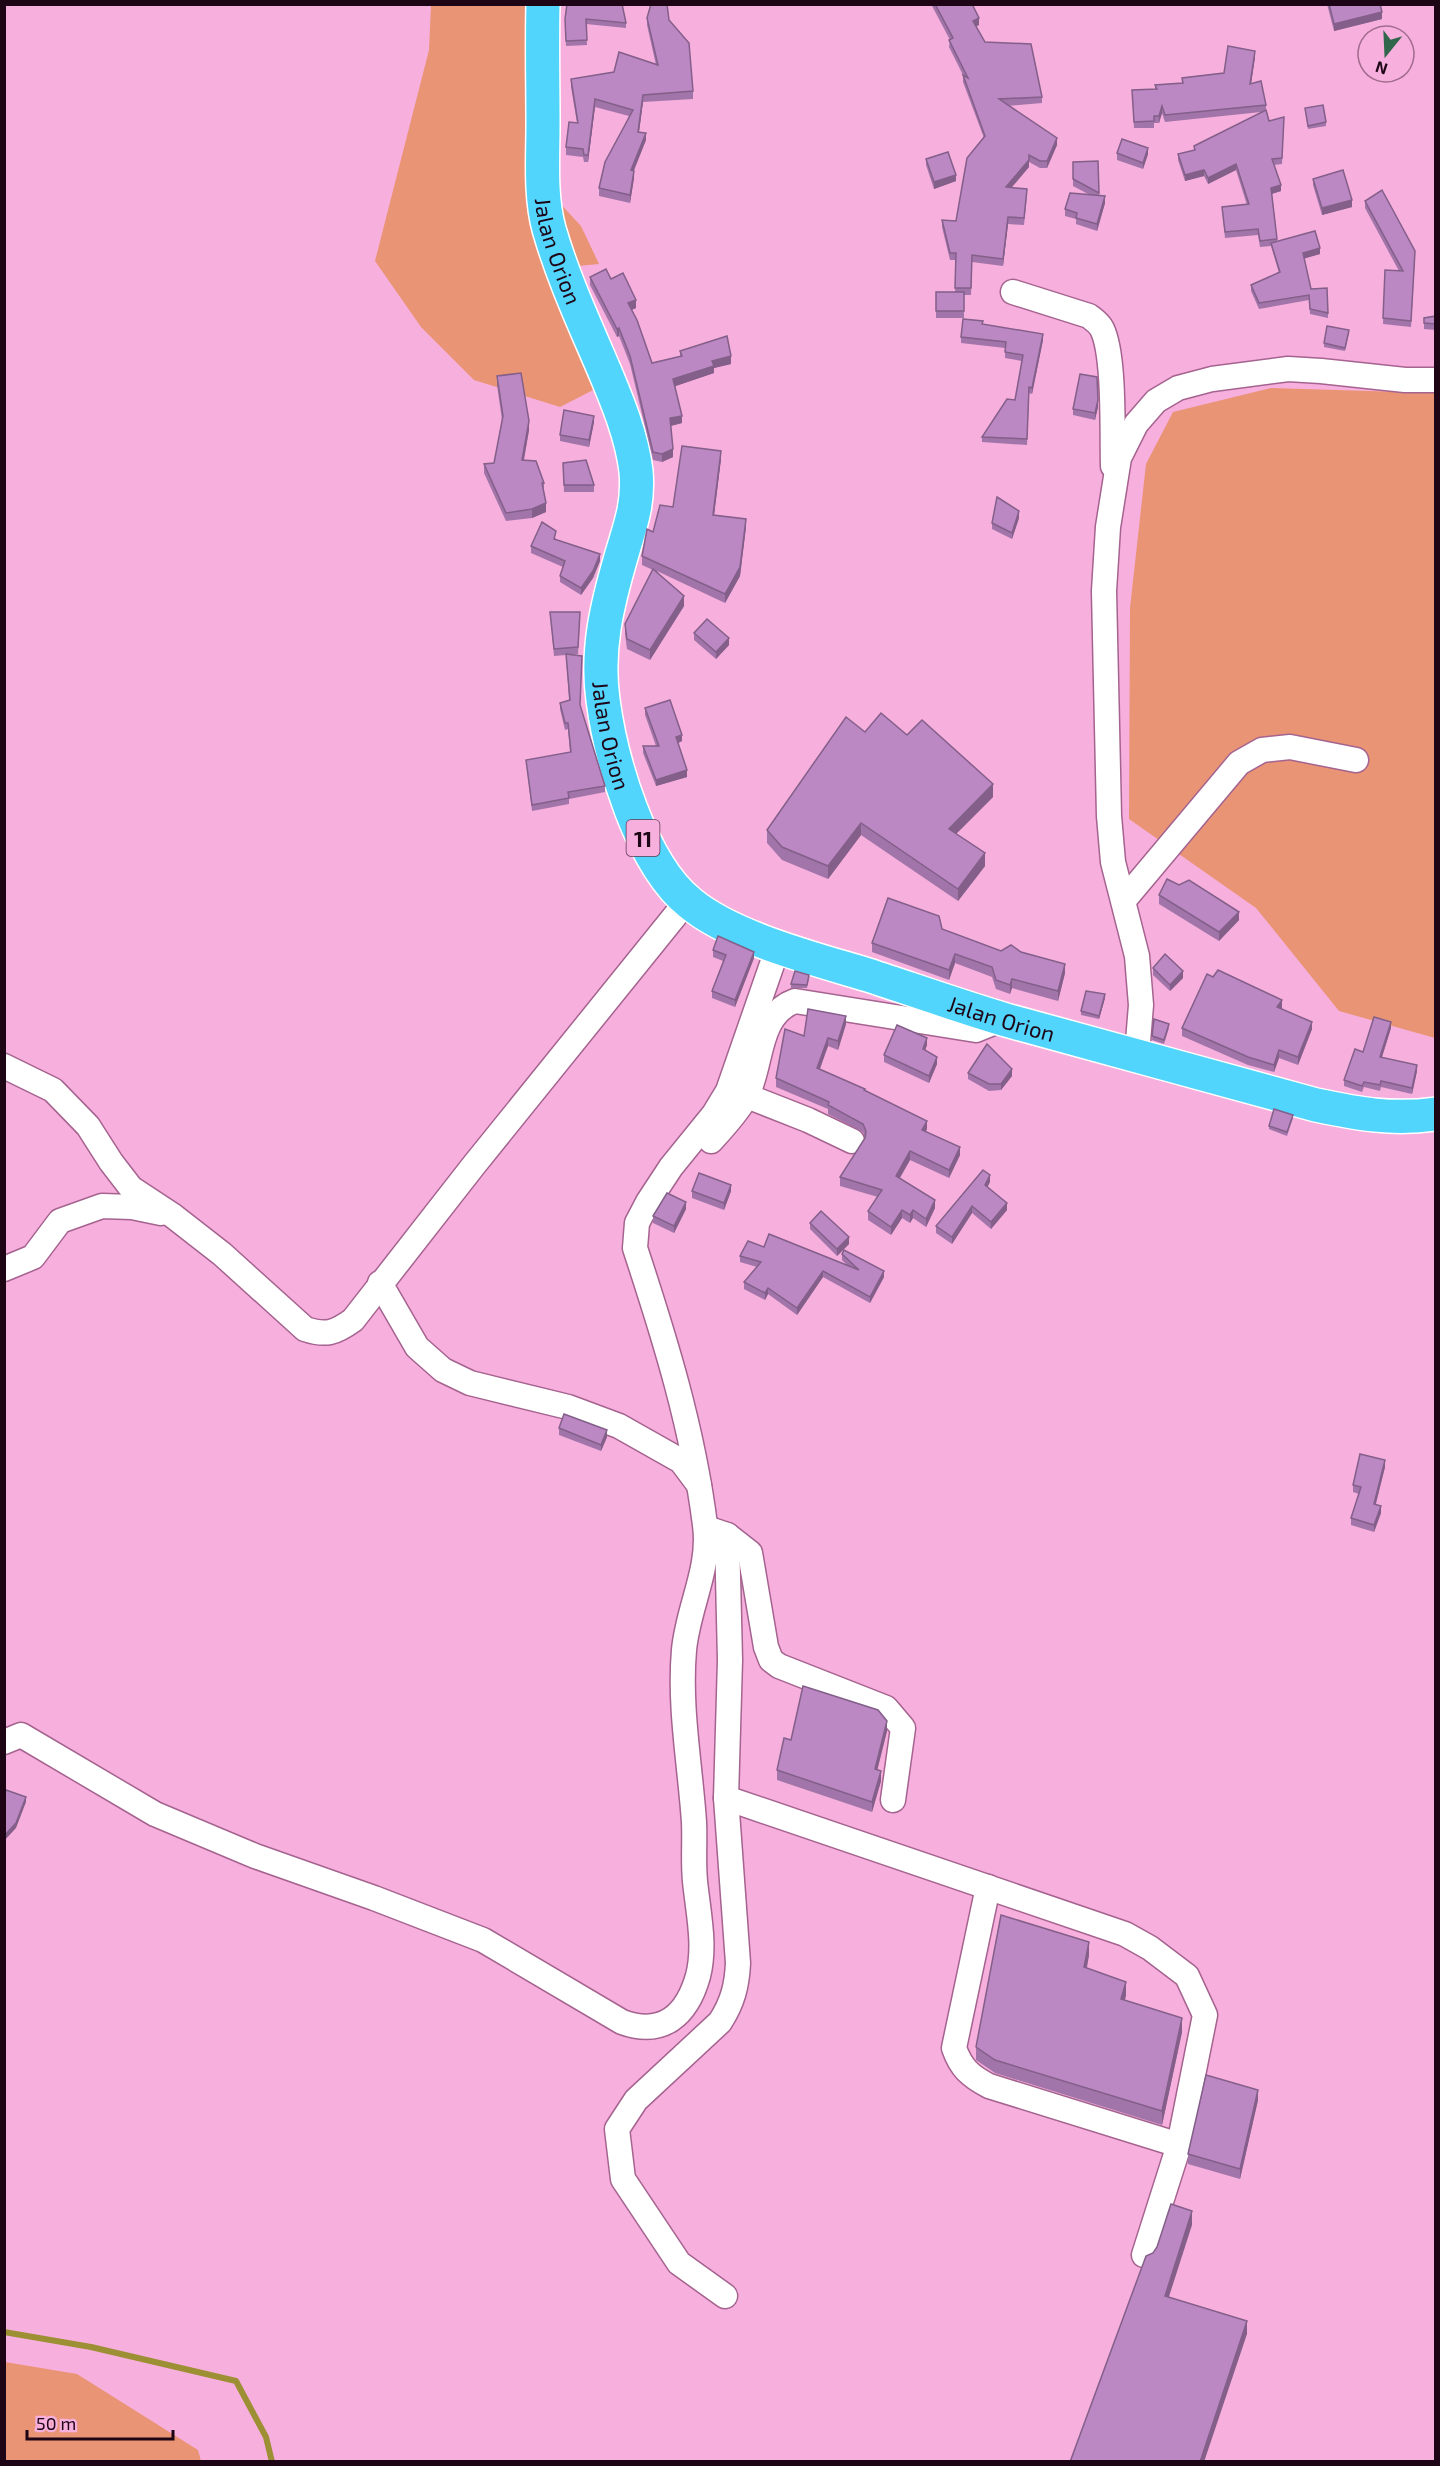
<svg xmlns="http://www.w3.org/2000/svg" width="1440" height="2466" font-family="'Exo 2',sans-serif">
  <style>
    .green { fill: #e99475 }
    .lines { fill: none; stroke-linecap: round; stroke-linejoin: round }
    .stream { stroke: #9d8f33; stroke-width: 6 }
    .minor-casing { stroke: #a5638f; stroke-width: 27 }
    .highway-casing { stroke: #fff; stroke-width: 36 }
    .minor { stroke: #fff; stroke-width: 24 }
    .highway { stroke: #51d5fc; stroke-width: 33 }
    .wall { fill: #a175a9 }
    .shaded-wall { fill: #835f89 }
    .building { fill: #bb88c4; stroke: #835f89; stroke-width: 1.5 }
    .labels { text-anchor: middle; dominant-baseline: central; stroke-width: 6; stroke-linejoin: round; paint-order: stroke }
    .shield { fill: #f7afdd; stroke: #5e3852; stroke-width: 1.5 }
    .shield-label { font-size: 21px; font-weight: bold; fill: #1d0516 }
    .street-label { font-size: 22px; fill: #1d0516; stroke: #f7afdd }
  </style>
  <rect width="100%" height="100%" fill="#f7afdd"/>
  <g class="green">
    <polygon points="431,5 529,5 554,197 581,226 599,264 557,268 599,387 560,407 474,380 421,327 375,261 429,50"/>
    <polygon points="1271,388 1435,393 1435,1038 1339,1011 1256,908 1129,819 1130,608 1146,464 1173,412"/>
    <polygon points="5,2362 77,2374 198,2450 201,2461 5,2461"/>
  </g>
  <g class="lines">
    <polyline class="stream" points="4,2332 91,2347 236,2381 266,2437 272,2462"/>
    <defs>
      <g id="minor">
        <path d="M1013 292 1089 316C1094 320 1099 323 1102 329 1115 355 1112 434 1113 466"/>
        <polyline points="1124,900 1239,763 1262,750 1290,747 1356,760"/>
        <polyline points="1137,1054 1141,1005 1137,956 1113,862 1109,816 1104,591 1108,527 1119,458 1136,424 1156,401 1178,388 1212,379 1288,369 1321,371 1405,380 1436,380"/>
        <path d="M4 1066 53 1090 88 1126 111 1162 131 1188 172 1215 222 1254 305 1329C326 1336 335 1333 353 1320L474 1165 687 901"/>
        <polyline points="747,1096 808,1120 852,1141"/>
        <path d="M711 1141C723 1128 737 1113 746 1097 763 1066 756 1015 795 1001L976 1030 1003 1019"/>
        <polyline points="4,1269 33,1257 60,1221 102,1206 132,1207 161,1213"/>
        <polyline points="380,1283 417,1347 443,1370 470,1383 568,1407 619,1426 681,1461 699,1485"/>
        <path d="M706 1528 727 1535 730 1660 726 1798 738 1963C737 1985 733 2002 720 2022L636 2100 617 2129 623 2179 679 2263 725 2296"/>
        <polyline points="727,1535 750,1553 766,1647 771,1660 779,1666 886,1708 903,1728 893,1800"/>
        <path d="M4 1742 21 1735 155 1814 255 1856 374 1898 483 1940 622 2022C663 2037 687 2015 698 1976 706 1945 698 1912 695 1881 693 1861 695 1841 694 1822 690 1764 679 1707 684 1650 688 1607 711 1568 705 1525 693 1429 665 1339 635 1248L637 1223 648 1202 671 1167 714 1114 728 1091 778 947"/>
        <polyline points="726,1798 1125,1934 1150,1948 1187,1976 1205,2015 1179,2145 1144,2255"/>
        <path d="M988 1887 954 2048C961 2068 970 2076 989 2086L1179 2145"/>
      </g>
      <g id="highway">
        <path id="s1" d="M543 4C542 45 543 85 543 125 543 159 540 196 549 229 563 278 585 325 605 372 618 403 632 437 636 471 639 505 630 526 621 557 607 605 596 650 603 700 611 761 641 864 690 903 732 938 815 959 868 975 914 990 959 1006 1006 1020 1109 1049 1213 1076 1316 1105 1359 1114 1392 1120 1436 1114"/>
      </g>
    </defs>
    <use href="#minor" class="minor-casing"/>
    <use href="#highway" class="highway-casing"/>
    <use href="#minor" class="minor"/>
    <use href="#highway" class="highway"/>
  </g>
  <g class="wall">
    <polygon points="567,4 626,23 626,28 586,24 587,45 566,46 565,19"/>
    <polygon points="931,4 972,4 979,25 976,26 985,42 1042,97 1042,103 1008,106 1057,145 1047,168 1040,168 1029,162 1029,167 1011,188 1027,196 1024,225 1008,224 1003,266 972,262 971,295 964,295 964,318 936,318 936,292 955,292 956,260 950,260 942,227 942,220 956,221 984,138 963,82 963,75 949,47 950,40"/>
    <polygon points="1327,4 1380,4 1382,19 1334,31"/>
    <polygon points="647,18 669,20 693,91 693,99 643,102 639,132 646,140 633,171 634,178 630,203 599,196 599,188 629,116 595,107 588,162 584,162 583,157 566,155 566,147 577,123 571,87 571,79 656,65 647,25"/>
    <polygon points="1255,57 1251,84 1266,105 1266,110 1269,121 1284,117 1282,164 1274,165 1281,191 1272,194 1277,241 1320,254 1304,258 1311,289 1328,313 1328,318 1310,314 1309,300 1259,309 1251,291 1251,285 1279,273 1271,246 1260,247 1258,235 1225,238 1222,207 1247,205 1236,170 1208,184 1204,176 1185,181 1178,160 1178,154 1194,150 1194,146 1261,112 1165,122 1162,113 1159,123 1154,123 1154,128 1134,128 1132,90 1155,89 1155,85 1182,83 1182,78 1224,73"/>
    <polygon points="1305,108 1326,122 1326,126 1308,129"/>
    <polygon points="1117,153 1148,154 1143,169 1117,160"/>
    <polygon points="926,159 956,181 934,189 926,165"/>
    <polygon points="1098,161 1099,196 1105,203 1097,231 1076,224 1076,219 1065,216 1065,209 1090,195 1073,186 1073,162"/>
    <polygon points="1313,179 1352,207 1322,215 1313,185"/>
    <polygon points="1365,201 1415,257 1411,327 1383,324 1385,270 1399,271 1365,208"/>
    <polygon points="590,277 636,308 632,310 652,363 680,356 680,351 731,364 714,368 714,373 675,386 682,423 671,426 673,457 662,462 653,460 630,364 619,336 617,337 590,285"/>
    <polygon points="1436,316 1436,330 1424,329 1424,318"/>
    <polygon points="982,324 1043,340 1032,394 1029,393 1027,445 982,442 982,437 1015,400 1022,361 1005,358 1005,348 961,343 961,337"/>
    <polygon points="1349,333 1345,351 1324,347 1324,343"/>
    <polygon points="497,376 529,430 524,460 544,483 544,492 546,512 532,518 506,521 484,473 484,464 494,463 502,420 497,385"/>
    <polygon points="1098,407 1095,420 1073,415 1073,409"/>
    <polygon points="594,422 589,447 560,441 560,435"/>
    <polygon points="721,459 714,515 746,527 740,576 725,603 657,571 684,606 650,660 627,649 625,634 625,624 653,570 642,565 642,556 673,507"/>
    <polygon points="563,463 594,485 594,492 564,492"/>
    <polygon points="1019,518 1012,539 992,529 992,523"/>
    <polygon points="556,538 555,540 600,561 593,578 581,595 560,582 560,576 563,567 531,553 531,546"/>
    <polygon points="550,612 580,619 578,654 571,655 580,706 605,786 605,792 569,799 569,804 532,811 526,760 570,753 568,729 565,730 560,709 560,703 569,700 566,655 554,656"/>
    <polygon points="694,633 729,645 716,659 694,640"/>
    <polygon points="645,708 682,741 678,743 687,777 656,786 643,753 643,746 656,746 645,715"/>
    <polygon points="865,732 907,735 993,797 956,834 985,866 958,901 861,835 828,879 782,860 767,843 767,830"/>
    <polygon points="1159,895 1239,920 1219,941 1159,904"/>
    <polygon points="942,929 1001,951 1021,952 1065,973 1058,1001 1012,988 1010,994 996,989 992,977 955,963 949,980 872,952 872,943"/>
    <polygon points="713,950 754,958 735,1007 712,998 712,991 723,961 713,957"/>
    <polygon points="1153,968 1183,978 1170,991 1153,975"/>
    <polygon points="809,978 807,988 791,988 791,984"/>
    <polygon points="1105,998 1099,1019 1081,1015 1081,1011"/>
    <polygon points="1282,1008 1281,1009 1312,1029 1298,1065 1279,1058 1274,1072 1248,1065 1182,1036 1182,1028"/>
    <polygon points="1154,1019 1169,1028 1164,1044 1152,1040"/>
    <polygon points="846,1024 838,1050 828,1046 820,1069 865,1091 927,1129 926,1131 960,1155 949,1178 910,1160 900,1178 935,1208 926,1227 913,1218 910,1223 902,1218 891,1235 868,1220 868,1211 878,1197 840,1186 840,1177 865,1138 863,1132 828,1114 828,1109 776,1087 776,1078 804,1036"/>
    <polygon points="1391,1028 1382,1057 1417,1071 1412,1094 1381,1087 1380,1091 1364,1087 1362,1092 1344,1086 1344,1080 1363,1052"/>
    <polygon points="927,1045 925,1050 937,1064 929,1083 884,1062 884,1055"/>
    <polygon points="968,1073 1012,1076 1001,1090 989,1091 968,1079"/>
    <polygon points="1293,1118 1287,1136 1269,1129 1269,1126"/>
    <polygon points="990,1182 987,1187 1007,1210 991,1229 972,1213 952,1244 936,1233 936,1226"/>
    <polygon points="692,1191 731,1191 724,1210 692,1198"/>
    <polygon points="686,1209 674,1233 653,1223 653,1216"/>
    <polygon points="810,1223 849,1244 837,1256 810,1229"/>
    <polygon points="764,1247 848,1266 842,1260 842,1254 884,1277 870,1303 823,1277 797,1315 768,1294 765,1300 744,1289 744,1282 757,1267 740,1262 740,1256"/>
    <polygon points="559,1428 607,1437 601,1451 559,1435"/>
    <polygon points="1385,1467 1376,1504 1381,1513 1374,1532 1351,1525 1351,1518 1359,1494 1353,1492 1353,1485"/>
    <polygon points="887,1731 877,1770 881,1781 872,1812 777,1780 777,1770 791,1740"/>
    <polygon points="1089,1955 1087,1968 1126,1995 1125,2000 1182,2032 1162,2125 995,2073 976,2060 976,2047"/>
    <polygon points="1258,2100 1240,2179 1188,2164 1188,2154"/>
  </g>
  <g class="shaded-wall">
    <polygon points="1382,12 1382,19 1334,31 1334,24"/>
    <polygon points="979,18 979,25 973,28 973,21"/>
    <polygon points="1255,51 1255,57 1250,91 1250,84"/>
    <polygon points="643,95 643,102 638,139 638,132"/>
    <polygon points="595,99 595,107 588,162 588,155"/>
    <polygon points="1162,106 1162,113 1159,123 1159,116"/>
    <polygon points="646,133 646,140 631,178 631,170"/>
    <polygon points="1057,138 1057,145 1047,168 1047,161"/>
    <polygon points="1148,148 1148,154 1143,169 1143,163"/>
    <polygon points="1029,155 1029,167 1006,194 1006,187"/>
    <polygon points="1236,164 1236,170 1208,184 1208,178"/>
    <polygon points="1204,170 1204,176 1185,181 1185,175"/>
    <polygon points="634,171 634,178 630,203 630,195"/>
    <polygon points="956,175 956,181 934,189 934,182"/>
    <polygon points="1281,185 1281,191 1271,194 1271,188"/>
    <polygon points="1105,196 1105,203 1097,231 1097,224"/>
    <polygon points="1352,200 1352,207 1322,215 1322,208"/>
    <polygon points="1008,217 1008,224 1003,266 1003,259"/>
    <polygon points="1320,248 1320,254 1303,259 1303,253"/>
    <polygon points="636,300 636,308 628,311 628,303"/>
    <polygon points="619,328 619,336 617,337 617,329"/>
    <polygon points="1043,334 1043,340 1032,394 1032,388"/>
    <polygon points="731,356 731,364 714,368 714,373 673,387 673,379 712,361"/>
    <polygon points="1098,400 1098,407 1095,420 1095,413"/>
    <polygon points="594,416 594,422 589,447 589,440"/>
    <polygon points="682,416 682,423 670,426 670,418"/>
    <polygon points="529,421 529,430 522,469 522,460"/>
    <polygon points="673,449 673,457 662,462 662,454"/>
    <polygon points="721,451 721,459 713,524 713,515"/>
    <polygon points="546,503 546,512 532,518 532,509"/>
    <polygon points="1019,511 1019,518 1012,539 1012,533"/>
    <polygon points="746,519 746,527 740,576 725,603 725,594"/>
    <polygon points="600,554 600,561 593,578 581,595 581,588"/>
    <polygon points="684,596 684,606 650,660 650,650"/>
    <polygon points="729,638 729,645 716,659 716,652"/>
    <polygon points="682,735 682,741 676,744 676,737"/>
    <polygon points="687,770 687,777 656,786 656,780"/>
    <polygon points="993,784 993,797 949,841 949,829"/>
    <polygon points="861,823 861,835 828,879 828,866"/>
    <polygon points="985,853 985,866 958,901 958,889"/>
    <polygon points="1239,912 1239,920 1219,941 1219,932"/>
    <polygon points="754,952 754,958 735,1007 735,1000"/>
    <polygon points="955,954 955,963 949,980 949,970"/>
    <polygon points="1065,964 1065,973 1058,1001 1058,991"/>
    <polygon points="1183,971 1183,978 1170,991 1170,985"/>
    <polygon points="1012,979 1012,988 1010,994 1010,985"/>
    <polygon points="1105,994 1105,998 1099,1019 1099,1016"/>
    <polygon points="1282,1000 1282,1008 1277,1015 1277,1007"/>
    <polygon points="846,1016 846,1024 838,1050 838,1041"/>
    <polygon points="1312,1022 1312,1029 1298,1065 1298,1057"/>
    <polygon points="1391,1022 1391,1028 1380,1063 1380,1057"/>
    <polygon points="828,1038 828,1046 817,1076 817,1068"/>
    <polygon points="927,1038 927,1045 923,1056 923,1049"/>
    <polygon points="1279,1050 1279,1058 1274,1072 1274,1065"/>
    <polygon points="937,1057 937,1064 929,1083 929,1076"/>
    <polygon points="1417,1065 1417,1071 1412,1094 1412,1088"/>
    <polygon points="1012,1069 1012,1076 1001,1090 1001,1084"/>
    <polygon points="927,1121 927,1129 922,1138 922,1130"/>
    <polygon points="960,1147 960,1155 949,1178 949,1170"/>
    <polygon points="910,1151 910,1160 896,1184 896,1176"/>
    <polygon points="990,1175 990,1182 985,1192 985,1185"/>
    <polygon points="731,1185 731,1191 724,1210 724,1203"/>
    <polygon points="935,1200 935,1208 926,1227 926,1219"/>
    <polygon points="686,1202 686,1209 674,1233 674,1226"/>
    <polygon points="1007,1203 1007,1210 991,1229 991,1222"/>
    <polygon points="972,1206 972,1213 952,1244 952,1237"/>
    <polygon points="902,1210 902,1218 891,1235 891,1227"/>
    <polygon points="913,1210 913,1218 910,1223 910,1215"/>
    <polygon points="849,1237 849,1244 837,1256 837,1249"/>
    <polygon points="823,1271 823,1277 797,1315 797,1308"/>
    <polygon points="884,1271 884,1277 870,1303 870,1297"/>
    <polygon points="768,1288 768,1294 765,1300 765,1293"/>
    <polygon points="607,1430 607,1437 601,1451 601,1445"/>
    <polygon points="1385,1460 1385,1467 1374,1510 1374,1504"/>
    <polygon points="1381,1506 1381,1513 1374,1532 1374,1525"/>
    <polygon points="887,1721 887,1731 875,1779 875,1769"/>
    <polygon points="881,1771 881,1781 872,1812 872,1802"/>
    <polygon points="26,1797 26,1802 16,1828 4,1841 4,1836"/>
    <polygon points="1089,1942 1089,1955 1084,1980 1084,1967"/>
    <polygon points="1126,1982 1126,1995 1121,2012 1121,1999"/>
    <polygon points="1182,2018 1182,2032 1162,2125 1162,2111"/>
    <polygon points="1258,2090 1258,2100 1240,2179 1240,2169"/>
    <polygon points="1192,2211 1192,2225 1165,2309 1165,2296"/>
    <polygon points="1247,2321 1247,2334 1204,2462 1200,2462"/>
  </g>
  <g class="building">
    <polygon points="567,4 622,4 626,23 586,19 587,40 566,41 565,19"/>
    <polygon points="651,4 667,4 669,20 689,43 693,91 643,95 638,132 646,133 631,170 634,171 630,195 599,188 605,162 633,110 595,99 588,155 584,155 583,149 566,147 569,122 578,123 571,79 614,72 619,52 658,65 647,18"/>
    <polygon points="935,4 972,4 979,18 973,21 985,42 1031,44 1042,97 999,99 1057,138 1047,161 1040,161 1029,155 1029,160 1006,187 1027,189 1024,218 1008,217 1003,259 972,255 971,288 955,288 956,253 950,253 942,220 956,221 967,158 985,136 963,75 968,78 949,40 953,38"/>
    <polygon points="1329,4 1380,4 1382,12 1334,24"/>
    <polygon points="1228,46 1255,51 1250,84 1261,81 1266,105 1165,115 1162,106 1159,116 1154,116 1154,121 1134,122 1132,90 1157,89 1155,85 1183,83 1182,78 1224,73"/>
    <polygon points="1323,105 1326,122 1308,126 1305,108"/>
    <polygon points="1266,110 1269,121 1284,117 1282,158 1272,159 1281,185 1271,188 1277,239 1260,241 1258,229 1225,232 1222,207 1249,204 1236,164 1208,178 1204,170 1185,175 1178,154 1195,150 1194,146"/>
    <polygon points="1122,139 1148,148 1143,163 1117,153"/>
    <polygon points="948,152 956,175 934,182 926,159"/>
    <polygon points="1098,161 1099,193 1073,179 1073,162"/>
    <polygon points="1343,170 1352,200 1322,208 1313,179"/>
    <polygon points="1382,190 1415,251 1411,321 1383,318 1385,270 1403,271 1365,201"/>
    <polygon points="1070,193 1105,196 1097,224 1076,218 1077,213 1065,209"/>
    <polygon points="1315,231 1320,248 1303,253 1311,289 1327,288 1328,313 1310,309 1309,295 1259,303 1251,285 1280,272 1271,243"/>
    <polygon points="606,269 611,279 623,273 636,300 628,303 637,320 652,363 682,356 680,351 727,336 731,356 712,361 714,366 673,379 682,416 670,418 673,449 662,454 653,452 630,356 619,328 617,329 590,277"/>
    <rect x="936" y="292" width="28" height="19"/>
    <polygon points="1436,316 1436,324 1424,323 1424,318"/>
    <polygon points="963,319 983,321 982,324 1043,334 1032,388 1029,387 1027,439 982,437 1007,399 1015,400 1023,355 1005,352 1006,342 961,337"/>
    <polygon points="1327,326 1349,330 1345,348 1324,343"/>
    <polygon points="521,373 529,421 522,460 536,461 544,483 542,483 546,503 532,509 506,513 484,464 494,463 503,416 497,376"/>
    <polygon points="1080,374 1097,377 1098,400 1095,413 1073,409"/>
    <polygon points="564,410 594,416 589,440 560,435"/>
    <polygon points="682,446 721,451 713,515 746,519 740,567 725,594 642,556 647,529 653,532 660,505 673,507"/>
    <polygon points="586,460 594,485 564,485 563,463"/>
    <polygon points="997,497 1019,511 1012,533 992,523"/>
    <polygon points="542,522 556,531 554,539 600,554 593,571 581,588 560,576 565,561 531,546"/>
    <polygon points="653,569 684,596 650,650 627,639 625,624"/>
    <polygon points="550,612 580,612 578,647 554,649"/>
    <polygon points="707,619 729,638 716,652 694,633"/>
    <polygon points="566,654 582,656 580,705 605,786 568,792 569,798 532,805 526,760 571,752 568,723 565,723 560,703 570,700"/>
    <polygon points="670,700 682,735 676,737 687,770 656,780 643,746 659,746 645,708"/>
    <polygon points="881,713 907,735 922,720 993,784 949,829 985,853 958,889 861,823 828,866 782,847 767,830 846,717 865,732"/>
    <polygon points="1167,879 1179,885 1189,880 1239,912 1219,932 1159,895"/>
    <polygon points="888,898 939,916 942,929 1001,951 1011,945 1021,952 1065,964 1058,991 1012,979 1010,985 996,980 992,967 955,954 949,970 872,943"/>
    <polygon points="718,936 754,952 735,1000 712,991 726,955 713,950"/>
    <polygon points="1165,954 1183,971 1170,985 1153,968"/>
    <polygon points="1218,970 1282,1000 1277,1007 1312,1022 1298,1057 1279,1050 1274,1065 1248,1057 1182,1028 1207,974 1213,977"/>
    <polygon points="795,971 809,975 807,985 791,984"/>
    <polygon points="1086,991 1105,994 1099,1016 1081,1011"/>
    <polygon points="808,1009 846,1016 838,1041 828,1038 817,1068 865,1089 864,1090 927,1121 922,1130 960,1147 949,1170 910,1151 896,1176 935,1200 926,1219 913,1210 910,1215 902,1210 891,1227 868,1211 882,1190 840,1177 865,1138 866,1131 863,1124 828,1105 829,1102 776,1078 785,1029 804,1036"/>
    <polygon points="1374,1017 1391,1022 1380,1057 1417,1065 1412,1088 1381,1081 1380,1085 1364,1082 1362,1086 1344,1080 1355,1049 1363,1052"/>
    <polygon points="1154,1019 1169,1024 1164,1040 1152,1036"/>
    <polygon points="897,1025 927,1038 923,1049 937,1057 929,1076 884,1055"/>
    <polygon points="987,1044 1012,1069 1001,1084 989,1084 968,1073"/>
    <polygon points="1274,1109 1293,1115 1287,1132 1269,1126"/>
    <polygon points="983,1170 990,1175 985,1185 1007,1203 991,1222 972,1206 952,1237 936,1226"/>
    <polygon points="699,1173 731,1185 724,1203 692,1191"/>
    <polygon points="667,1193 686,1202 674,1226 653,1216"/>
    <polygon points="821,1211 849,1237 837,1249 810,1223"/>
    <polygon points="769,1234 859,1270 842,1254 844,1250 884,1271 870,1297 823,1271 797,1308 768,1288 765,1293 744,1282 761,1262 740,1256 748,1241 764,1247"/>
    <polygon points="564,1414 607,1430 601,1445 559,1428"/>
    <polygon points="1360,1454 1385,1460 1374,1504 1381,1506 1374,1525 1351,1518 1361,1487 1353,1485"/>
    <polygon points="803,1686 878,1710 887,1721 875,1769 881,1771 872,1802 777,1770 784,1738 791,1740"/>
    <polygon points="6,1790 26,1797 16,1823 4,1836 4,1793 5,1793"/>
    <polygon points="1001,1915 1089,1942 1084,1967 1126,1982 1121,1999 1182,2018 1162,2111 995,2060 976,2047"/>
    <polygon points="1206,2075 1258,2090 1240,2169 1188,2154"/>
    <polygon points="1171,2204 1192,2211 1165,2296 1247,2321 1200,2462 1070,2462 1146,2256 1153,2253 1157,2247"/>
  </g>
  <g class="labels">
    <rect class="shield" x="626.5" y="820" width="33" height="36" rx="4.5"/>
    <g class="shield-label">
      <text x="643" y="838">11</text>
    </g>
    <g class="street-label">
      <text stroke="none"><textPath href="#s1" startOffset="249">Jalan Orion</textPath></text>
      <text stroke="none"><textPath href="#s1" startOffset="753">Jalan Orion</textPath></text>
      <text stroke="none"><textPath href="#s1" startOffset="1275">Jalan Orion</textPath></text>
    </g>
  </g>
  <rect width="1440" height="2466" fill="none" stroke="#1d0516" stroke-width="12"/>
  <g transform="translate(1386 54) rotate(198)"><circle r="28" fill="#f7afdd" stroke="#a06b8d" stroke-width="1.5"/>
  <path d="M0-4.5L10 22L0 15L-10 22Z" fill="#30664c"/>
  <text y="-9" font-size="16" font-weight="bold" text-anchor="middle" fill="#1d0516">N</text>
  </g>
  <path d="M27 2430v9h146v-9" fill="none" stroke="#1d0516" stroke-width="3"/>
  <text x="36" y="2430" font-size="18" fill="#1d0516" stroke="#f7afdd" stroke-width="4.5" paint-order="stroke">50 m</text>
</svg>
